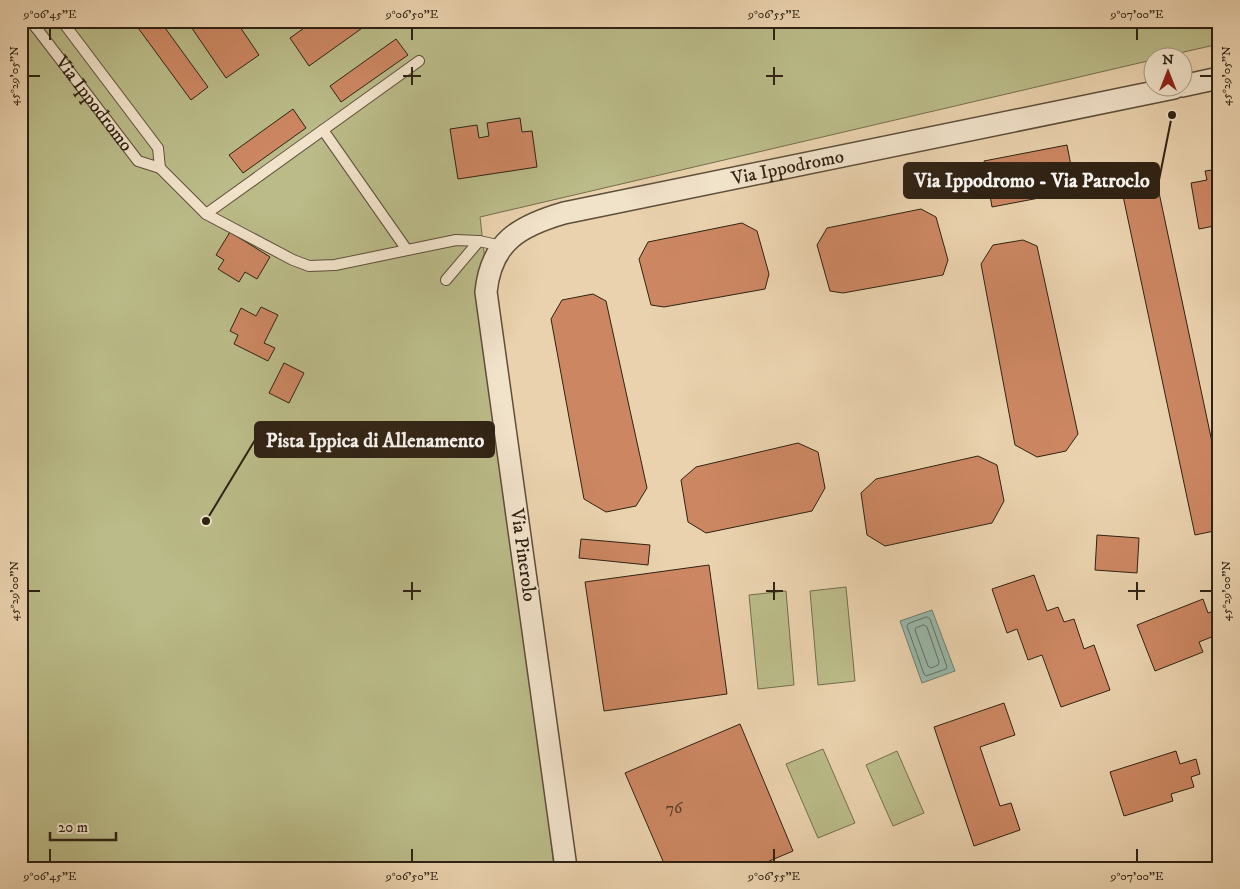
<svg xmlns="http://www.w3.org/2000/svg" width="1240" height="889" font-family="'IM FELL DW Pica',serif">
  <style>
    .green { fill: #babb88; stroke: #746e4e }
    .water { fill: #98b8aa; stroke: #6e7c6e }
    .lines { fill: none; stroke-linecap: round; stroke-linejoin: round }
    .shore { stroke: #646d5f; stroke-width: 1 }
    .building { fill: #cc8762; stroke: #2f2214 }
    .service-casing { stroke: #5e4e3a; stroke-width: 12 }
    .minor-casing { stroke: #5e4e3a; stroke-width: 24 }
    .service { stroke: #f1e2ca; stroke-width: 10 }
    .minor { stroke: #f1e2ca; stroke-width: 21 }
    .ticks { fill: none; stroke: #2f2214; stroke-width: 2 }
    .labels { text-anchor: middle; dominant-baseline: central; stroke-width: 4; stroke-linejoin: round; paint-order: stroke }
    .number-label { font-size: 16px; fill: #563b28 }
    .street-label { font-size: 19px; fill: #2f2214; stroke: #f1e2ca }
    .leader { fill: none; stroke: #2f2214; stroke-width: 2 }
    .callout-dot { fill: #2f2214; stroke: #f1e2ca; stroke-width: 2 }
    .callout { fill: #2f2214; stroke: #2f2214; stroke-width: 2 }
    .callout-label { font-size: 20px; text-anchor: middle; font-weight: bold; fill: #fff }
    .neatline { fill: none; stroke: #2f2214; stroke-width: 2 }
    .ticks-label { font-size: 12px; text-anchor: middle; fill: #2f2214 }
  </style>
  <rect width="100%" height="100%" fill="#ead2ae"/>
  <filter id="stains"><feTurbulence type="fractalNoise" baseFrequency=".004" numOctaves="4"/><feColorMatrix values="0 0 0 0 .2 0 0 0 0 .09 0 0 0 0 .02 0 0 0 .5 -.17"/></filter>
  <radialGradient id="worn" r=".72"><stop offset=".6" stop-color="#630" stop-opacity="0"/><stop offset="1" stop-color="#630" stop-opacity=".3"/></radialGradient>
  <g class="green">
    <polygon points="21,21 1219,21 1219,44 1162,57 1152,58 1152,60 480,217 554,868 21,868"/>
    <polygon points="846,587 855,681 818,685 810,591"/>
    <polygon points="786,591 794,685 758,689 749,595"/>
    <polygon points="823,749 855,823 818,838 786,764"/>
    <polygon points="897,751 924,813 893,826 866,765"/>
  </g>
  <polygon class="water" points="932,610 955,671 922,683 900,621"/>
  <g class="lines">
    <g class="shore">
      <polygon points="927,617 930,619 947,667 946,669 926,676 924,674 907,626 908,624"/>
      <polygon points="924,625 927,627 939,662 938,665 931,668 928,666 915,630 916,628"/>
    </g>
  </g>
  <g class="building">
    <polygon points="133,21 160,21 208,87 191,100"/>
    <polygon points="187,21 236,21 259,55 226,78"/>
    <polygon points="314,21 372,21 309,66 290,38"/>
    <polygon points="396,39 408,55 341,102 330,86"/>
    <polygon points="293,109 306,128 243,173 229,155"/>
    <polygon points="520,118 522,132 532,131 537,167 458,179 450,129 477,125 479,138 489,136 487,123"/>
    <polygon points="1067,145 1076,191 992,207 984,161"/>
    <polygon points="1154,169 1219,475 1219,530 1195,535 1119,177"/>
    <polygon points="1219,169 1219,225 1199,229 1191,183 1207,180 1205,171"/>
    <polygon points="921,209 936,217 948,260 943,275 843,293 830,291 817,245 827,228"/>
    <polygon points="742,223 757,231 769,274 765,289 664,307 651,305 639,259 648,242"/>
    <polygon points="230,232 270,257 257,279 245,272 239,282 218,269 224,260 216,255"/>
    <polygon points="1023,240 1037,246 1078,434 1066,451 1037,457 1015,445 981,264 993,245"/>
    <polygon points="593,294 606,301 647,488 636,506 606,512 584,499 551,319 562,300"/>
    <polygon points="261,307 278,315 264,343 275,348 268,361 234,344 238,335 230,331 241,308 256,316"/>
    <polygon points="284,363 304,373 289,403 269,393"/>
    <polygon points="798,443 818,452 825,488 812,511 706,533 688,522 681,480 696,467"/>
    <polygon points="978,456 997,465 1004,501 992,523 885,546 867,535 861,493 876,479"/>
    <polygon points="1097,535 1139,538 1137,573 1095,570"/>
    <polygon points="581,539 650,545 648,565 579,558"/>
    <polygon points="709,565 727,694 604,711 585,582"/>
    <polygon points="1034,575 1047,611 1058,607 1064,622 1074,619 1084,649 1094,645 1110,690 1061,707 1042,655 1028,660 1017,629 1007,633 992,589"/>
    <polygon points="1203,599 1208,613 1219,609 1219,625 1217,626 1219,634 1199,642 1203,652 1155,671 1137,625"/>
    <polygon points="1004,703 1015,735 980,747 1000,806 1011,803 1020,830 974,846 934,727"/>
    <polygon points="740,724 793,851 753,868 666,868 625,773"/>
    <polygon points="1176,751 1180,764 1196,759 1200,774 1191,777 1194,787 1171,794 1173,801 1124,816 1110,772"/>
  </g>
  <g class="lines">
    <defs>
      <g id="service">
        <path id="s1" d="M31 21 138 161 160 168 158 148 62 21"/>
        <polyline points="36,28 46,21"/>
        <polyline points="323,130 407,250"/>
        <polyline points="160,168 206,214 293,260 309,266 335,265 456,240 479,241 502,246"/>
        <polyline points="206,214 419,61"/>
        <polyline points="446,280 479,241"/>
      </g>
      <g id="minor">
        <polyline points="1182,86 1219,78"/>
        <path id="s2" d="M566 868 486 292C491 242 519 226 564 213L1174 88"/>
      </g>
    </defs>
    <use href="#service" class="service-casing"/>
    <use href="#minor" class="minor-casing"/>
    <use href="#service" class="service"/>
    <use href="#minor" class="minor"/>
  </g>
  <path class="ticks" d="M50 28V40M412 28V40M774 28V40M1137 28V40M412 67V85M774 67V85M28 76H40M403 76H421M766 76H783M1200 76H1212M412 582V600M774 582V600M1137 582V600M28 591H40M403 591H421M766 591H783M1128 591H1145M1200 591H1212M50 849V862M412 849V862M774 849V862M1137 849V862"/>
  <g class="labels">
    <g class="number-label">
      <text x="674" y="808">76</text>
    </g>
    <g class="street-label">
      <text stroke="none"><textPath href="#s1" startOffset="104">Via Ippodromo</textPath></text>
      <text stroke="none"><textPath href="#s2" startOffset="930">Via Ippodromo</textPath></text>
      <text transform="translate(523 555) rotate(82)">Via Pinerolo</text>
    </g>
  </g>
  <path class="leader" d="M1172 115L1159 180M206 521L255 440"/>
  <g class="callout-dot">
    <circle cx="1172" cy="115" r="5"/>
    <circle cx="206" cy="521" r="5"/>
  </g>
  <g class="callout">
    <rect x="904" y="163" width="255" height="35" rx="5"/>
    <rect x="255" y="422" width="239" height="35" rx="5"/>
  </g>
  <g class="callout-label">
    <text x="1032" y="187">Via Ippodromo - Via Patroclo</text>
    <text x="375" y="447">Pista Ippica di Allenamento</text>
  </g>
  <rect width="1240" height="889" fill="none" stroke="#ead2ae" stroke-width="55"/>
  <g transform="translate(1168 72)"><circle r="24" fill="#f1e2ca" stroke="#a39581"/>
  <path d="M0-4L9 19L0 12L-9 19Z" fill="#8f2418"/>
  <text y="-8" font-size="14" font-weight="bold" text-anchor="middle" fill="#2f2214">N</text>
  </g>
  <path d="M50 832v8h66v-8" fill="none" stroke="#2f2214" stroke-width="2.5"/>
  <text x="58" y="832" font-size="15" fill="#2f2214" stroke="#f1e2ca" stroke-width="4" paint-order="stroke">20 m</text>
  <rect x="28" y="28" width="1184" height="834" class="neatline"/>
  <g class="ticks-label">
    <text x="50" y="18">9°06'45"E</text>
    <text x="412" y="18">9°06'50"E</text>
    <text x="774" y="18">9°06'55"E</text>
    <text x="1137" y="18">9°07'00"E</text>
    <text transform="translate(14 76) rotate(-90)" y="4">45°29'05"N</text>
    <text transform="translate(1226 76) rotate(-90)" y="4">45°29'05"N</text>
    <text transform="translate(14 591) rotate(-90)" y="4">45°29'00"N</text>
    <text transform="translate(1226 591) rotate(-90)" y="4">45°29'00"N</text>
    <text x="50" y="880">9°06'45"E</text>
    <text x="412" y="880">9°06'50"E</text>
    <text x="774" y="880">9°06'55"E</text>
    <text x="1137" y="880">9°07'00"E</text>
  </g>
  <rect width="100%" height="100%" filter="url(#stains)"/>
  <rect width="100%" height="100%" fill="url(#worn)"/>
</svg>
